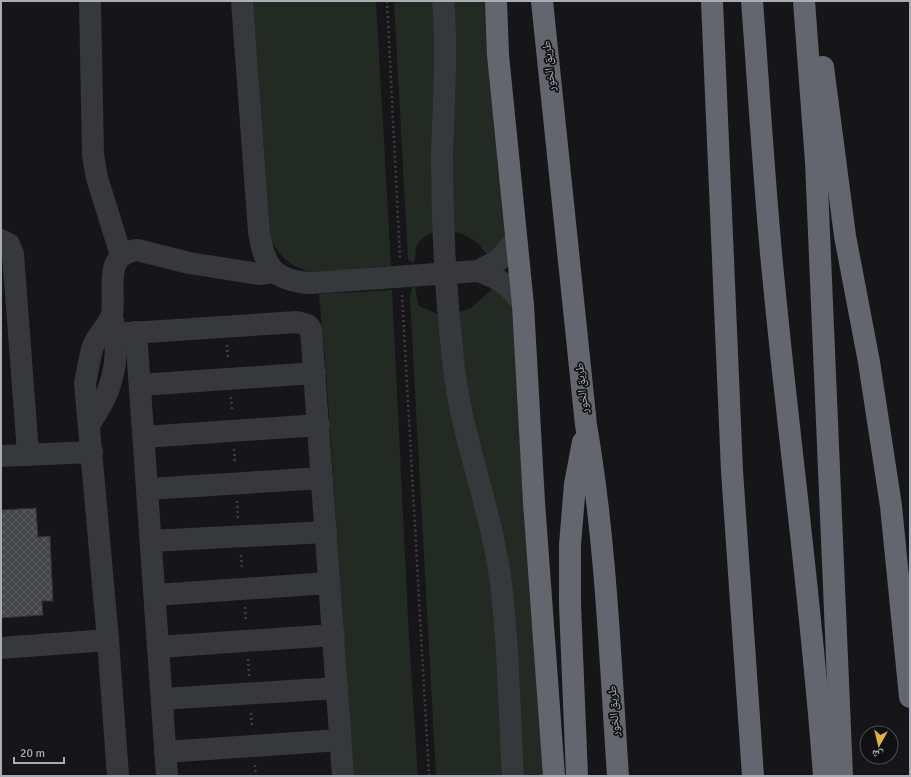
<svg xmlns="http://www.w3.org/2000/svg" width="911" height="777" font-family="Signika,'Noto Naskh Arabic',sans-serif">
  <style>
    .green { fill: #232a24 }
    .building { fill: url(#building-cross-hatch); stroke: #303034 }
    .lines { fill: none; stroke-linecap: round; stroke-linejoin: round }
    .path { stroke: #3e3f43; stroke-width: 2.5; stroke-dasharray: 2 3; stroke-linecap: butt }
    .minor { stroke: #37383c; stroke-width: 22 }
    .highway { stroke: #64666d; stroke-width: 22 }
    .labels { text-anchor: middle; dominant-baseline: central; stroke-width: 3.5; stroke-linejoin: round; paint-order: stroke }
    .street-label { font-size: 12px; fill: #a9adb6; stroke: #111113 }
  </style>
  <defs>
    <pattern id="building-cross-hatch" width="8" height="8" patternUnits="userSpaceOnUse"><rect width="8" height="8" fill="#45464a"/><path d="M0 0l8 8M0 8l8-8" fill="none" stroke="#5d5e62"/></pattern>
  </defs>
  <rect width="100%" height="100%" fill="#161618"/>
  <g class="green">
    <path d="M253 1H376L391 266 312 272C293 268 281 258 271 241Z"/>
    <path d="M394 1H438V231C405 241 421 257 412 263L408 259Z"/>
    <path d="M449 1H487L506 242 487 255C477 239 465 233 446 230Z"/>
    <polygon points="412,287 415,287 419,306 439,315 495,585 507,776 436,776 410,299"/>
    <polygon points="492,289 497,289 510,305 514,314 547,776 517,776 453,315 472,307"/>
    <polygon points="392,290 409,638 418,776 353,776 326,371 319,294"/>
  </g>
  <polygon class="building" points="36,508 38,537 50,536 53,601 42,601 43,615 1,618 1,510"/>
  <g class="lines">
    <g class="path">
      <polyline points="387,1 400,258"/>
      <polyline points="402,295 429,776"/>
      <polyline points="227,345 228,360"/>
      <polyline points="231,397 232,412"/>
      <polyline points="234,449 235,464"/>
      <polyline points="237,501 238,518"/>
      <polyline points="241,555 242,570"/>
      <polyline points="245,607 246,622"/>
      <polyline points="248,659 249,676"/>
      <polyline points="251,713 252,728"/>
      <polyline points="255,765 256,776"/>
    </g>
    <g class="minor">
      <polyline points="90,1 93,155 97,178 121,255"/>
      <path d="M242 1 259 232C264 267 274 281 311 283L478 271 499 260 516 239"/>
      <path d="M443 1C448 54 443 105 442 158 442 228 446 299 454 369 463 442 492 511 501 584 509 647 509 712 513 776"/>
      <polyline points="1,240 9,244 13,254 28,453"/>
      <path d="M478 271C500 279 510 285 523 305"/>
      <polyline points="136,332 167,776"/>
      <polyline points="116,334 297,322 308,325 311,329 343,776"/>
      <polyline points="140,385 315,373"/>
      <path d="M90 424C96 413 105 401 109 388 116 367 118 343 113 321"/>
      <polyline points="144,437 319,425"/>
      <polyline points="1,456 92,452"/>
      <polyline points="148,489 322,478"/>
      <polyline points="151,541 326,532"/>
      <polyline points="155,595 329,583"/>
      <polyline points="158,647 334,635"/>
      <polyline points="1,648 108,640"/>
      <polyline points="162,699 337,688"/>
      <polyline points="165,752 340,740"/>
      <path d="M118 776 108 640 85 383C88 371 89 358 93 346 97 336 110 323 112 314 116 291 102 254 137 250L189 263 259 274 273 272"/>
    </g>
    <g class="highway">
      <polyline points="496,1 498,55 523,305 534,502 554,776"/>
      <path d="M542 1 586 425C606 541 610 658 618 776"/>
      <polyline points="712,1 732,471 753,776"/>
      <path d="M752 1C759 92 764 183 773 274 789 442 812 608 824 776"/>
      <polyline points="804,1 816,162 842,776"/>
      <polyline points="823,67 845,236 869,362 891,506 910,697"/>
      <polyline points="577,776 570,605 570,545 575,484 583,442"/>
    </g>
  </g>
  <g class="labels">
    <g class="street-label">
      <text transform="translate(549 66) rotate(-96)">طريق الخور</text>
      <text transform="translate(582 388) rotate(-96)">طريق الخور</text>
      <text transform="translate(614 711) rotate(-94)">طريق الخور</text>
    </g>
  </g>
  <rect width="911" height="777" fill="none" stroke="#a9adb6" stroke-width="4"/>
  <g transform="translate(879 745) rotate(188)"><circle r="19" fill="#111113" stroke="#4e4f54"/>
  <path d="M0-3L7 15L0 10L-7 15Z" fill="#e0b346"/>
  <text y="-6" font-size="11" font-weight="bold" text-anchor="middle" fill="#a9adb6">ش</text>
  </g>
  <path d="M14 757v6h50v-6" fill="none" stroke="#a9adb6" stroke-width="2"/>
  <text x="20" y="757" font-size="12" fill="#a9adb6" stroke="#111113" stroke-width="3" paint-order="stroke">20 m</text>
</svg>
